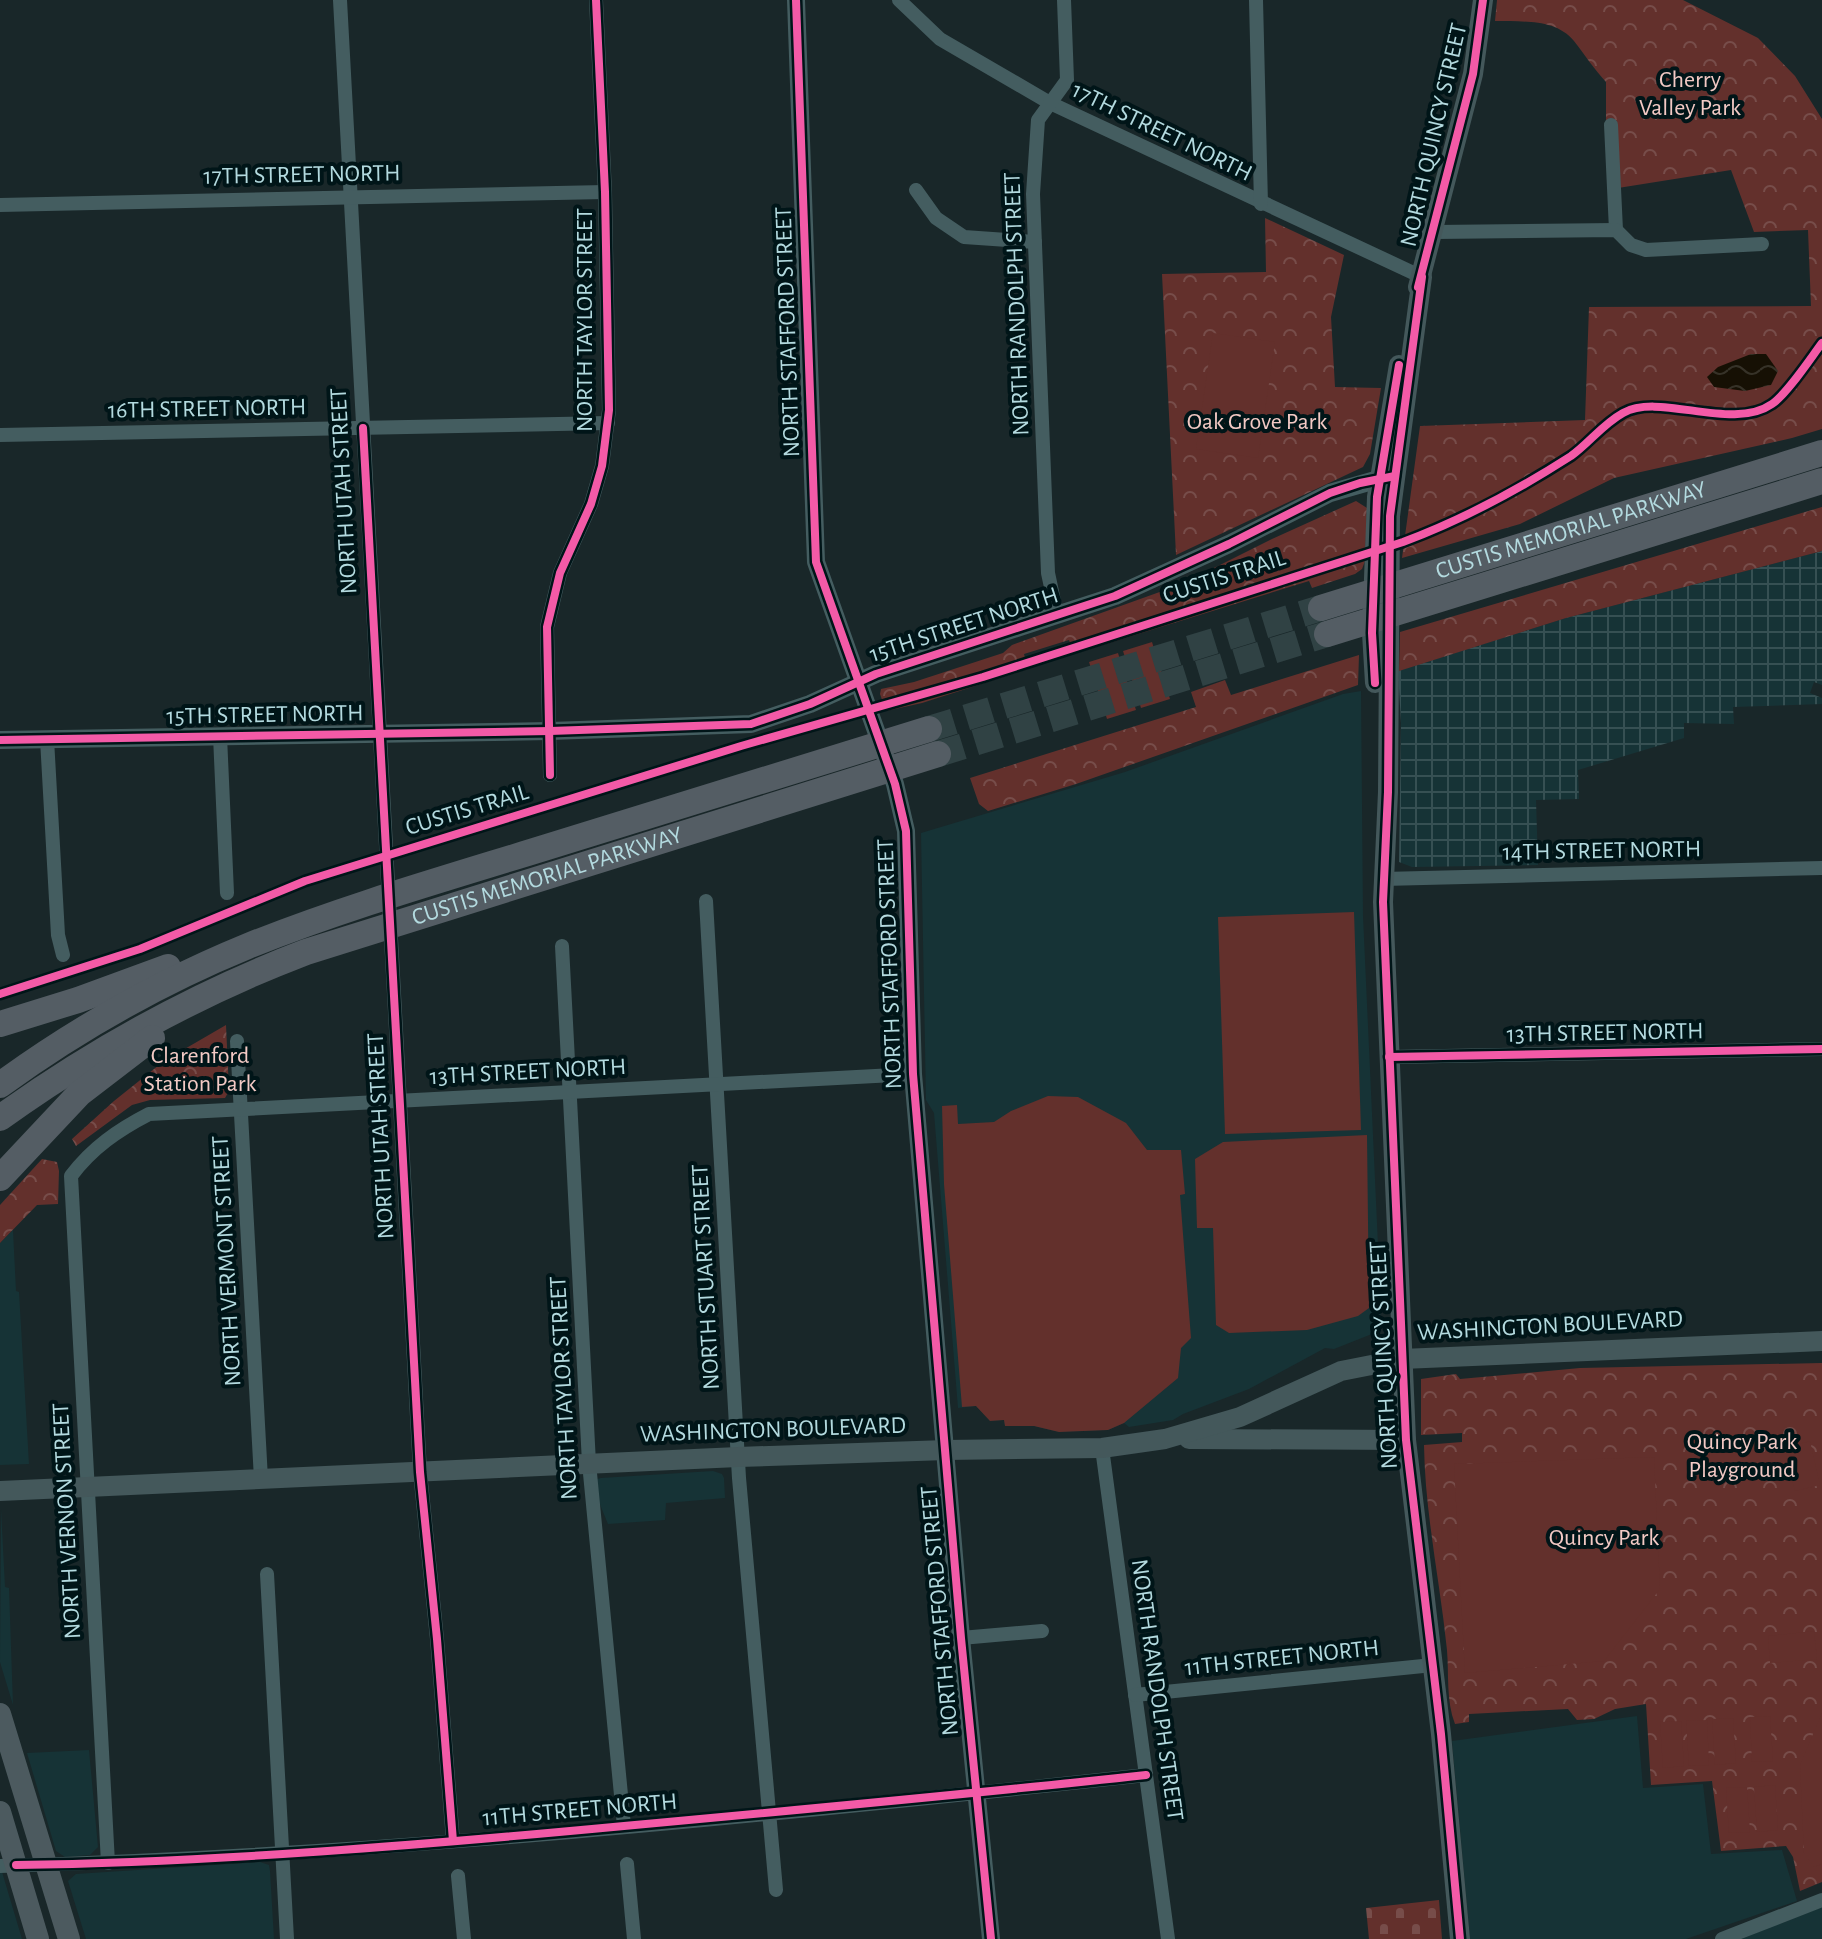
<svg xmlns="http://www.w3.org/2000/svg" width="1822" height="1939" font-family="'Alegreya Sans',sans-serif">
  <style>
    .built { fill: #163336 }
    .industrial { fill: url(#industrial-grid) }
    .forest { fill: url(#forest-crowns) }
    .cemetery { fill: url(#cemetery-stones) }
    .pitch { fill: #63302c }
    .water { fill: url(#water-waves) }
    .lines { fill: none; stroke-linecap: round; stroke-linejoin: round }
    .motorway-tunnel { stroke: #304244; stroke-width: 26; stroke-dasharray: 26 13; stroke-linecap: butt }
    .minor { stroke: #445d60; stroke-width: 14 }
    .tertiary { stroke: #445d60; stroke-width: 18 }
    .secondary { stroke: #44585b; stroke-width: 20 }
    .primary { stroke: #4c5a5f; stroke-width: 22 }
    .motorway { stroke: #545d64; stroke-width: 26 }
    .cycleway-casing { stroke: #001518; stroke-width: 13 }
    .cycleway { stroke: #f35aa7; stroke-width: 8 }
    .labels { text-anchor: middle; dominant-baseline: central; stroke-width: 8; stroke-linejoin: round; paint-order: stroke }
    .park-label { font-size: 24px; fill: #f3cac5; stroke: #001518 }
    .street-label { font-size: 24px; fill: #b3dadf; stroke: #001518 }
  </style>
  <defs>
    <pattern id="industrial-grid" width="8" height="8" patternUnits="userSpaceOnUse" patternTransform="scale(2)"><rect width="8" height="8" fill="#163336"/><path d="M0 4h8M4 0v8" fill="none" stroke="#365053"/></pattern>
    <pattern id="forest-crowns" width="20" height="18" patternUnits="userSpaceOnUse" patternTransform="scale(2)"><rect width="20" height="18" fill="#63302c"/><path d="M2 6a3 3 0 1 1 6 0M12 15a3 3 0 1 1 6 0" fill="none" stroke="#774d4a"/></pattern>
    <pattern id="cemetery-stones" width="16" height="16" patternUnits="userSpaceOnUse" patternTransform="scale(2)"><rect width="16" height="16" fill="#63302c"/><path d="M2 7V4a2 2 0 0 1 4 0v3zM10 15v-3a2 2 0 0 1 4 0v3z" fill="#774d4a"/></pattern>
    <pattern id="water-waves" width="16" height="10" patternUnits="userSpaceOnUse" patternTransform="scale(2)"><rect width="16" height="10" fill="#161004"/><path d="M0 5q4-4 8 0t8 0" fill="none" stroke="#363228"/></pattern>
  </defs>
  <rect width="100%" height="100%" fill="#192729"/>
  <g class="built">
    <polygon points="1361,691 1363,916 1381,1311 1377,1332 1334,1349 1325,1348 1249,1389 1183,1414 1173,1420 1129,1427 1124,1423 1108,1430 1059,1432 1034,1426 1005,1426 1004,1420 990,1421 976,1406 958,1408 934,1113 926,1100 921,833 1125,772 1343,694"/>
    <polygon points="13,1230 16,1291 19,1292 29,1464 0,1465 0,1243"/>
    <polygon points="713,1471 722,1474 724,1478 725,1498 666,1503 665,1520 608,1524 599,1502 597,1479 601,1478"/>
    <polygon points="1,1509 5,1587 9,1588 13,1705 0,1662"/>
    <polygon points="1637,1716 1643,1788 1703,1784 1711,1854 1782,1850 1797,1901 1686,1939 1470,1939 1452,1741"/>
    <polygon points="89,1750 98,1847 90,1855 65,1857 56,1851 27,1753"/>
    <polygon points="260,1862 269,1865 270,1871 274,1939 86,1939 68,1881 76,1874"/>
    <polygon points="0,1865 5,1882 22,1939 0,1939"/>
    <polygon points="1822,1907 1822,1939 1741,1939"/>
  </g>
  <polygon class="industrial" points="1822,551 1822,685 1814,682 1810,693 1822,698 1822,704 1733,707 1734,724 1684,723 1684,738 1578,770 1579,799 1536,800 1538,865 1412,867 1399,862 1401,723 1398,671 1566,618"/>
  <g class="forest">
    <path d="M1497 0H1683L1758 38 1795 76 1822 119V429L1792 438 1614 478 1520 524 1402 558 1420 426 1585 420 1589 307 1811 306 1808 230 1754 232 1731 170 1618 188 1615 123 1606 121V82C1594 69 1585 55 1574 41 1555 18 1522 22 1495 21Z"/>
    <polygon points="1265,218 1344,255 1331,317 1335,387 1381,388 1370,454 1363,467 1176,555 1162,274 1266,272"/>
    <polygon points="1356,501 1367,508 1365,561 1362,569 1355,574 1312,588 1309,581 1074,654 1069,640 1024,654 1028,669 922,703 886,711 880,694 881,689 914,682 1003,653 1012,645 1182,584 1272,539"/>
    <polygon points="1822,507 1822,551 1566,618 1399,671 1400,632"/>
    <polygon points="1359,655 1358,685 1076,784 988,811 979,804 970,778 1196,707 1191,692 1225,680 1231,695"/>
    <polygon points="226,1025 229,1091 225,1098 150,1100 132,1105 76,1146 72,1139 114,1101 164,1061"/>
    <polygon points="42,1159 57,1162 59,1171 58,1204 37,1205 0,1243 0,1205"/>
    <path d="M1822 1363V1882L1800 1891 1793 1857 1786 1846 1721 1851 1712 1781 1651 1785 1646 1704 1615 1709 1594 1719 1577 1720 1568 1709 1469 1714V1722L1455 1724C1446 1701 1449 1674 1447 1650 1440 1581 1425 1514 1424 1445L1462 1442V1433L1421 1435V1379L1456 1374 1460 1379 1580 1368Z"/>
  </g>
  <polygon class="cemetery" points="1439,1900 1442,1939 1369,1939 1366,1908"/>
  <g class="pitch">
    <polygon points="1213,333 1275,342 1258,458 1196,449"/>
    <polygon points="1152,642 1170,699 1141,708 1123,651"/>
    <polygon points="1118,653 1136,710 1107,719 1089,662"/>
    <polygon points="1354,912 1361,1130 1225,1134 1218,917"/>
    <polygon points="1048,1096 1078,1097 1126,1123 1147,1150 1181,1150 1185,1194 1180,1195 1191,1338 1181,1348 1178,1378 1124,1423 1108,1430 1059,1432 1034,1426 1005,1426 1004,1420 990,1421 976,1406 962,1407 944,1184 942,1106 957,1105 958,1124 994,1122 1011,1111"/>
    <polygon points="1367,1135 1369,1308 1358,1316 1307,1330 1229,1333 1216,1325 1213,1228 1197,1228 1195,1159 1223,1142"/>
    <polygon points="1810,1441 1820,1485 1795,1491 1784,1448"/>
    <polygon points="1654,1457 1660,1589 1604,1661 1465,1673 1454,1464"/>
    <polygon points="1814,1631 1817,1659 1770,1663 1768,1636"/>
    <polygon points="1822,1713 1822,1864 1814,1867 1804,1853 1800,1765"/>
    <polygon points="1770,1716 1773,1761 1752,1762 1750,1717"/>
    <polygon points="1733,1718 1736,1763 1715,1765 1712,1719"/>
    <polygon points="1707,1720 1709,1765 1689,1766 1686,1721"/>
    <polygon points="1681,1721 1684,1766 1663,1768 1660,1722"/>
    <polygon points="1775,1785 1778,1830 1757,1832 1754,1787"/>
    <polygon points="1747,1787 1750,1832 1729,1833 1726,1788"/>
  </g>
  <polygon class="water" points="1751,354 1766,354 1778,371 1771,385 1745,391 1714,387 1707,377 1718,367"/>
  <g class="lines">
    <g class="motorway-tunnel">
      <polyline points="929,729 1321,608"/>
      <polyline points="938,754 1327,634"/>
    </g>
    <g class="minor">
      <polyline points="340,0 420,1472 437,1639 453,1841"/>
      <polyline points="899,0 940,39 1050,103 1422,277"/>
      <polyline points="1256,0 1261,204"/>
      <polyline points="1611,125 1616,230"/>
      <polyline points="916,190 936,218 964,237 1035,242"/>
      <polyline points="0,205 605,192"/>
      <polyline points="1435,232 1616,230 1631,245 1646,250 1762,244"/>
      <polyline points="0,435 608,423"/>
      <polyline points="1057,615 1048,573 1033,194 1038,120 1067,80 1064,0"/>
      <polyline points="220,736 227,893"/>
      <polyline points="47,739 58,935 63,955"/>
      <polyline points="550,775 547,627 560,573 591,504 602,466 609,410 605,192 596,0"/>
      <polyline points="1383,879 1822,868"/>
      <polyline points="706,901 739,1478 776,1890"/>
      <polyline points="562,946 589,1463 624,1826"/>
      <polyline points="237,1041 261,1479"/>
      <polyline points="1389,1057 1822,1049"/>
      <polyline points="1102,1448 1168,1939"/>
      <polyline points="267,1574 287,1939"/>
      <polyline points="961,1638 1042,1631"/>
      <polyline points="1135,1695 1433,1665"/>
      <path d="M108 1863 71 1176C92 1148 118 1130 149 1114L913 1074"/>
      <polyline points="627,1864 634,1939"/>
      <path d="M0 1866C383 1855 765 1816 1146 1775"/>
      <polyline points="458,1876 464,1939"/>
      <polyline points="1722,1939 1822,1900"/>
    </g>
    <g class="tertiary">
      <polyline points="796,0 816,562 895,784 906,831 913,1074 961,1638 991,1939"/>
      <polyline points="0,740 550,731 751,724 810,704 876,674 1115,596 1229,544 1330,493 1379,479"/>
    </g>
    <g class="secondary">
      <polyline points="1422,277 1390,516 1388,792 1383,902 1406,1440 1441,1734 1460,1939"/>
      <polyline points="1418,287 1473,74 1483,0"/>
      <polyline points="1375,683 1372,633 1377,497 1399,365"/>
      <polyline points="1189,1439 1406,1440"/>
      <polyline points="0,1491 738,1457 946,1450 1102,1448 1165,1439 1240,1417 1341,1371 1402,1359 1822,1341"/>
    </g>
    <g class="primary">
      <polyline points="0,1714 69,1939"/>
      <polyline points="0,1812 38,1939"/>
    </g>
    <g class="motorway">
      <path id="s1" d="M1321 608 1822 453"/>
      <polyline points="1327,634 1822,481"/>
      <polyline points="0,1024 78,1000 168,967"/>
      <path d="M0 1085C77 1029 160 982 248 946 345 907 447 878 547 847 674 808 801 768 929 729"/>
      <path id="s2" d="M0 1118C96 1049 196 994 306 952L938 754"/>
      <polyline points="0,1178 79,1094 152,1038"/>
    </g>
    <defs>
      <g id="cycleway">
        <polyline points="796,0 816,562 895,784 906,831 913,1074 961,1638 991,1939"/>
        <polyline points="1422,277 1390,516 1388,792 1383,902 1406,1440 1441,1734 1460,1939"/>
        <polyline points="1418,287 1473,74 1483,0"/>
        <polyline points="363,428 420,1472 437,1639 453,1841"/>
        <polyline points="1375,683 1372,633 1377,497 1399,365"/>
        <polyline points="0,740 550,731 751,724 810,704 876,674 1115,596 1229,544 1330,493 1360,483 1395,476"/>
        <polyline points="550,775 547,627 560,573 591,504 602,466 609,410 605,192 596,0"/>
        <path d="M0 994 140 949 305 881 741 746 983 677 1403 542C1462 520 1518 490 1571 456 1589 443 1603 424 1623 413 1660 392 1732 432 1772 404 1787 394 1810 359 1822 343"/>
        <polyline points="1389,1057 1822,1049"/>
        <path d="M16 1865C219 1862 422 1845 624 1826 798 1810 972 1794 1146 1775"/>
      </g>
    </defs>
    <use href="#cycleway" class="cycleway-casing"/>
    <use href="#cycleway" class="cycleway"/>
  </g>
  <g class="labels">
    <g class="park-label">
      <text x="1690" y="80">Cherry<tspan x="1690" dy="28">Valley Park</tspan></text>
      <text x="1257" y="422">Oak Grove Park</text>
      <text x="200" y="1056">Clarenford<tspan x="200" dy="28">Station Park</tspan></text>
      <text x="1742" y="1442">Quincy Park<tspan x="1742" dy="28">Playground</tspan></text>
      <text x="1604" y="1538">Quincy Park</text>
    </g>
    <g class="street-label">
      <text transform="translate(1162 132) rotate(26)">17TH STREET NORTH</text>
      <text transform="translate(1434 135) rotate(-77)">NORTH QUINCY STREET</text>
      <text transform="translate(302 175) rotate(-1)">17TH STREET NORTH</text>
      <text transform="translate(1017 304) rotate(-92)">NORTH RANDOLPH STREET</text>
      <text transform="translate(585 320) rotate(-90)">NORTH TAYLOR STREET</text>
      <text transform="translate(788 332) rotate(-92)">NORTH STAFFORD STREET</text>
      <text transform="translate(207 409) rotate(-1)">16TH STREET NORTH</text>
      <text transform="translate(344 491) rotate(-93)">NORTH UTAH STREET</text>
      <text stroke="none"><textPath href="#s1" startOffset="262">CUSTIS MEMORIAL PARKWAY</textPath></text>
      <text transform="translate(1224 577) rotate(-18)">CUSTIS TRAIL</text>
      <text transform="translate(964 625) rotate(-18)">15TH STREET NORTH</text>
      <text transform="translate(265 715) rotate(-1)">15TH STREET NORTH</text>
      <text transform="translate(467 810) rotate(-17)">CUSTIS TRAIL</text>
      <text transform="translate(1602 851) rotate(-1)">14TH STREET NORTH</text>
      <text stroke="none"><textPath href="#s2" startOffset="602">CUSTIS MEMORIAL PARKWAY</textPath></text>
      <text transform="translate(890 964) rotate(-92)">NORTH STAFFORD STREET</text>
      <text transform="translate(1605 1033) rotate(-1)">13TH STREET NORTH</text>
      <text transform="translate(528 1072) rotate(-3)">13TH STREET NORTH</text>
      <text transform="translate(381 1136) rotate(-93)">NORTH UTAH STREET</text>
      <text transform="translate(227 1261) rotate(-93)">NORTH VERMONT STREET</text>
      <text transform="translate(706 1277) rotate(-93)">NORTH STUART STREET</text>
      <text transform="translate(1550 1326) rotate(-3)">WASHINGTON BOULEVARD</text>
      <text transform="translate(1384 1355) rotate(-93)">NORTH QUINCY STREET</text>
      <text transform="translate(564 1388) rotate(-93)">NORTH TAYLOR STREET</text>
      <text transform="translate(773 1430) rotate(-2)">WASHINGTON BOULEVARD</text>
      <text transform="translate(67 1521) rotate(-93)">NORTH VERNON STREET</text>
      <text transform="translate(940 1611) rotate(-95)">NORTH STAFFORD STREET</text>
      <text transform="translate(1282 1658) rotate(-6)">11TH STREET NORTH</text>
      <text transform="translate(1157 1690) rotate(82)">NORTH RANDOLPH STREET</text>
      <text transform="translate(580 1810) rotate(-5)">11TH STREET NORTH</text>
    </g>
  </g>
</svg>
